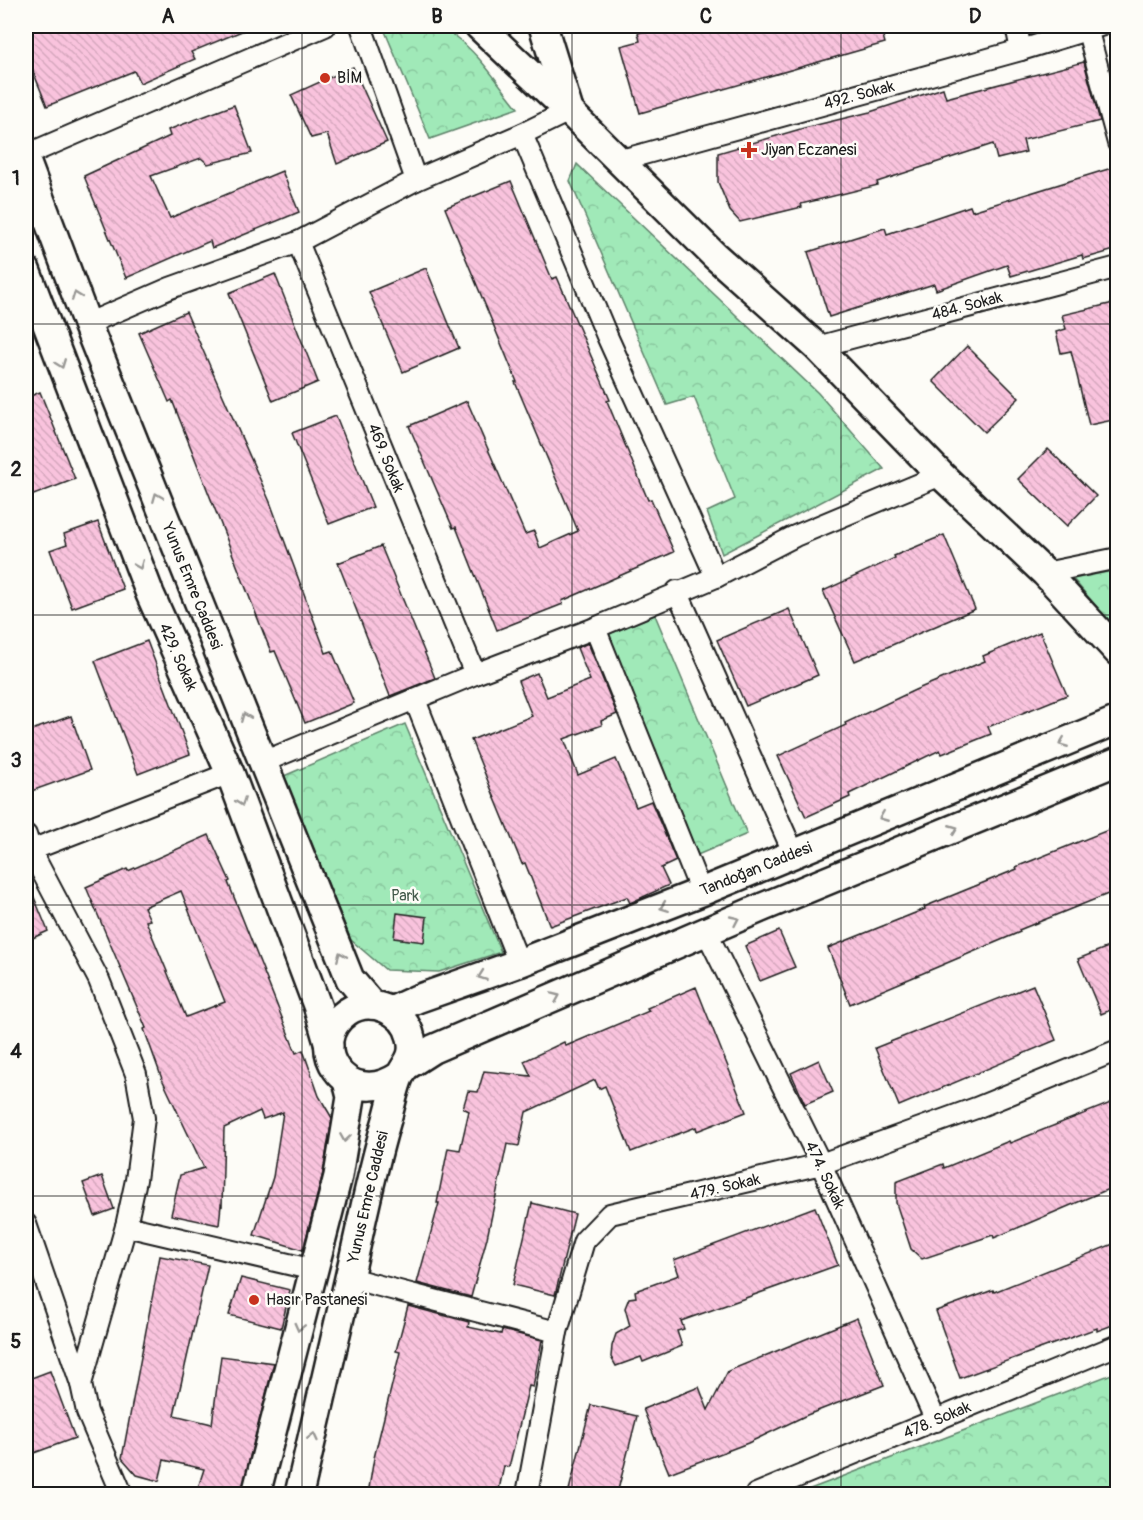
<svg xmlns="http://www.w3.org/2000/svg" width="1143" height="1520" font-family="Pangolin,sans-serif">
  <style>
    .park { fill: url(#park-crowns); stroke: #5e826a; stroke-width: 1.5 }
    .building { fill: url(#building-back-hatch); stroke: #1c1c1c; stroke-width: 1.5; fill-rule: evenodd }
    .lines { fill: none; stroke-linecap: round; stroke-linejoin: round }
    .street-casing { stroke: #1c1c1c; stroke-width: 24 }
    .secondary-casing { stroke: #1c1c1c; stroke-width: 32 }
    .street { stroke: #fdfcf7; stroke-width: 20 }
    .secondary { stroke: #fdfcf7; stroke-width: 27 }
    .oneway { stroke: #989794 }
    .grid { fill: none; stroke: #1c1c1c; stroke-width: 1.5; stroke-opacity: 0.55 }
    .poi-dot { fill: #c8321e; stroke: #fdfcf7; stroke-width: 2 }
    .labels { text-anchor: middle; dominant-baseline: central; stroke-width: 5; stroke-linejoin: round; paint-order: stroke }
    .poi-label { font-size: 16px; fill: #1c1c1c; stroke: #fdfcf7; text-anchor: start }
    .street-label { font-size: 16px; fill: #1c1c1c; stroke: #fdfcf7 }
    .park-label { font-size: 16px; fill: #445a4b; stroke: #fdfcf7 }
    .neatline { fill: none; stroke: #1c1c1c; stroke-width: 2 }
    .grid-label { font-size: 20px; text-anchor: middle; font-weight: bold; fill: #1c1c1c }
  </style>
  <defs>
    <pattern id="park-crowns" width="20" height="18" patternUnits="userSpaceOnUse" patternTransform="scale(1.5)"><rect width="20" height="18" fill="#a0e9b8"/><path d="M2 6a3 3 0 1 1 6 0M12 15a3 3 0 1 1 6 0" fill="none" stroke="#89c79e"/></pattern>
    <pattern id="building-back-hatch" width="6" height="6" patternUnits="userSpaceOnUse" patternTransform="scale(1.5)"><rect width="6" height="6" fill="#f9c3dd"/><path d="M-1 5l2 2M0 0l6 6M5-1l2 2" fill="none" stroke="#d5a7bd"/></pattern>
  </defs>
  <rect width="100%" height="100%" fill="#fdfcf7"/>
  <filter id="ink" filterUnits="userSpaceOnUse"><feTurbulence type="fractalNoise" baseFrequency=".0167" numOctaves="2"/><feDisplacementMap in="SourceGraphic" scale="12" xChannelSelector="R" yChannelSelector="G"/><feConvolveMatrix kernelMatrix="1 2 1 2 8 2 1 2 1" color-interpolation-filters="sRGB"/></filter>
  <g filter="url(#ink)">
    <g class="park">
      <path d="M394 26C413 26 436 24 453 35 479 53 498 84 518 108L430 139 384 29Z"/>
      <polygon points="577,164 818,393 884,469 722,554 707,512 735,499 694,397 667,405 570,181"/>
      <polygon points="1117,570 1118,570 1117,629 1114,627 1073,579"/>
      <polygon points="655,615 747,834 695,856 602,637"/>
      <polygon points="405,724 501,952 439,972 386,970 351,940 284,776"/>
      <polygon points="1117,1372 1117,1494 797,1494"/>
    </g>
    <g class="building">
      <polygon points="26,26 254,26 191,52 195,59 140,83 134,71 47,106 26,54"/>
      <polygon points="667,26 880,26 885,43 640,113 621,46 640,41 638,33"/>
      <polygon points="1084,62 1100,121 1023,140 1026,152 997,159 993,144 877,182 878,185 801,204 802,207 740,222 730,211 718,182 718,153 804,128 870,112 943,88 946,98"/>
      <polygon points="353,67 387,142 337,164 327,134 311,138 291,95"/>
      <polygon points="234,105 252,153 208,164 201,158 151,176 170,218 282,171 299,212 212,248 210,241 126,278 84,176 170,136 168,130"/>
      <polygon points="1118,166 1118,249 1083,259 1082,255 1011,276 1007,265 936,290 934,284 829,317 808,252 885,228 887,234 970,206 972,211"/>
      <polygon points="511,181 552,279 557,277 610,400 607,401 648,500 651,499 674,552 562,601 563,604 497,630 456,527 453,528 409,426 467,401 525,534 534,531 540,548 578,531 515,382 517,382 445,208"/>
      <polygon points="426,268 459,348 403,372 369,292"/>
      <polygon points="275,274 318,382 273,401 229,293"/>
      <polygon points="1118,302 1118,419 1089,425 1071,351 1061,353 1056,332 1066,329 1062,315"/>
      <polygon points="186,312 270,502 326,653 332,651 354,703 305,723 275,651 271,652 172,400 169,402 139,333"/>
      <polygon points="967,346 1019,398 984,432 933,381"/>
      <polygon points="40,392 75,479 26,498 26,398"/>
      <polygon points="336,416 373,507 329,524 292,433"/>
      <polygon points="1048,449 1096,496 1067,526 1018,479"/>
      <polygon points="98,522 123,589 72,608 50,550 67,544 64,534"/>
      <polygon points="944,535 975,609 855,661 823,591 895,558 894,556"/>
      <polygon points="381,546 435,678 390,696 338,563"/>
      <polygon points="789,609 818,675 746,706 717,640"/>
      <polygon points="1040,632 1067,695 988,727 991,734 942,754 940,750 849,794 850,797 806,817 778,756 846,725 845,723 915,690 985,661 983,656"/>
      <polygon points="147,641 190,754 138,774 95,661"/>
      <polygon points="588,643 617,714 601,721 602,725 564,739 578,775 616,759 636,807 651,801 676,861 661,868 669,885 630,903 627,897 550,926 525,863 522,864 471,740 532,716 518,681 537,673 547,697 590,680 577,648"/>
      <polygon points="71,716 90,770 26,793 26,732"/>
      <polygon points="1118,826 1118,890 1019,930 1020,932 850,1004 828,948 925,909 924,907 1017,869 1016,867"/>
      <path d="M209 835 230 881 228 882 296 1053 303 1050 319 1096 332 1118 323 1173 303 1250 254 1235 273 1177 283 1112 263 1119 260 1111 224 1128 222 1207 221 1205 219 1225 171 1215 180 1175 204 1168 162 1079 144 1029 146 1028 86 887 127 869 128 871ZM181 891 225 1002 186 1017 146 921 150 920 144 907Z"/>
      <polygon points="26,878 48,931 26,941"/>
      <polygon points="397,913 427,917 424,942 394,938"/>
      <polygon points="779,931 795,967 760,981 745,946"/>
      <polygon points="1118,943 1118,1007 1101,1014 1078,959"/>
      <polygon points="1033,985 1056,1040 899,1106 875,1048"/>
      <polygon points="696,987 746,1112 697,1131 696,1127 631,1152 605,1086 599,1089 595,1080 526,1112 519,1146 507,1144 487,1238 471,1297 417,1283 439,1203 437,1203 448,1148 460,1150 469,1111 463,1108 468,1091 478,1092 484,1071 531,1076 524,1061 564,1042 566,1046 649,1011 647,1008"/>
      <polygon points="819,1060 833,1092 805,1104 791,1073"/>
      <polygon points="1118,1100 1118,1185 994,1238 993,1235 922,1259 911,1249 896,1203 896,1182 943,1164 944,1168 1009,1141 1010,1143"/>
      <polygon points="102,1176 114,1209 95,1216 83,1183"/>
      <polygon points="532,1203 575,1214 555,1295 513,1285"/>
      <polygon points="815,1207 838,1265 681,1321 684,1329 677,1331 682,1346 643,1362 641,1357 616,1366 611,1357 612,1346 616,1334 630,1326 625,1308 629,1298 636,1297 635,1291 679,1275 674,1260"/>
      <polygon points="1118,1242 1118,1323 1097,1331 1097,1328 960,1378 936,1311 993,1290 994,1292"/>
      <polygon points="160,1256 208,1265 174,1415 212,1424 221,1356 274,1363 241,1494 196,1494 204,1469 164,1460 159,1481 137,1475 122,1458"/>
      <polygon points="241,1278 290,1290 281,1328 229,1315"/>
      <polygon points="408,1306 469,1322 468,1327 501,1334 502,1330 542,1340 533,1387 529,1386 509,1467 504,1466 498,1494 368,1494 374,1458 400,1352 396,1351"/>
      <polygon points="857,1318 884,1385 807,1415 748,1443 669,1473 643,1409 699,1387 708,1410 728,1371"/>
      <polygon points="50,1371 75,1438 34,1453 26,1429 26,1380"/>
      <polygon points="591,1405 637,1416 617,1494 568,1494"/>
    </g>
    <g class="lines">
      <defs>
        <g id="street">
          <polyline points="1016,26 1021,50"/>
          <polyline points="1087,28 1118,143"/>
          <polyline points="522,134 607,336 716,577"/>
          <polyline points="26,155 325,26"/>
          <polyline points="618,161 1021,50 1100,26"/>
          <polyline points="416,180 522,134 569,111"/>
          <polyline points="298,242 475,674"/>
          <polyline points="87,324 170,288 298,242 416,180 361,26"/>
          <polyline points="817,347 1118,267"/>
          <polyline points="1045,573 1118,558"/>
          <polyline points="677,591 794,854"/>
          <polyline points="595,628 701,892"/>
          <polyline points="415,700 519,963"/>
          <polyline points="263,762 475,674 595,628 716,577 795,536 941,475"/>
          <polyline points="26,835 31,851 99,980 136,1074 144,1118 136,1180 126,1226 81,1384"/>
          <polyline points="26,852 230,773"/>
          <polyline points="707,933 821,1164 936,1421"/>
          <polyline points="26,1224 81,1384 87,1412 122,1494"/>
          <polyline points="126,1226 314,1270"/>
          <polyline points="349,1278 557,1332"/>
          <polyline points="527,1494 557,1332 584,1241 610,1214 821,1164 976,1108 1118,1050"/>
          <polyline points="756,1494 1118,1345"/>
        </g>
        <g id="secondary">
          <polyline points="479,26 569,111 714,255 817,347 941,475 1045,573 1118,652"/>
          <polyline points="543,26 569,110"/>
          <polyline points="26,161 87,324 350,979 372,1005"/>
          <polyline points="26,270 150,594 230,773 318,1008 329,1046"/>
          <polyline points="391,1011 417,999 519,963 701,892 1118,720"/>
          <polyline points="408,1065 433,1049 763,907 1118,761"/>
          <polyline points="256,1494 338,1176 351,1097 347,1081"/>
          <path d="M299 1494C316 1422 333 1350 349 1278 361 1226 371 1174 386 1123 390 1109 393 1094 398 1080 404 1064 416 1059 411 1038 405 1010 370 996 347 1012 303 1043 345 1112 399 1076"/>
        </g>
      </defs>
      <use href="#street" class="street-casing"/>
      <use href="#secondary" class="secondary-casing"/>
      <use href="#street" class="street"/>
      <use href="#secondary" class="secondary"/>
    </g>
    <defs><path id="oneway-chevron" d="M-2-3.5L2.5 0L-2 3.5" fill="none" stroke-width="1.6" stroke-linecap="round" stroke-linejoin="round" transform="scale(1.5)"/></defs>
    <g class="oneway">
      <use href="#oneway-chevron" transform="translate(76 296) rotate(-110)"/>
      <use href="#oneway-chevron" transform="translate(61 364) rotate(69)"/>
      <use href="#oneway-chevron" transform="translate(157 497) rotate(-112)"/>
      <use href="#oneway-chevron" transform="translate(139 565) rotate(68)"/>
      <use href="#oneway-chevron" transform="translate(245 717) rotate(-112)"/>
      <use href="#oneway-chevron" transform="translate(1063 743) rotate(158)"/>
      <use href="#oneway-chevron" transform="translate(241 802) rotate(70)"/>
      <use href="#oneway-chevron" transform="translate(883 817) rotate(158)"/>
      <use href="#oneway-chevron" transform="translate(954 829) rotate(-22)"/>
      <use href="#oneway-chevron" transform="translate(664 907) rotate(159)"/>
      <use href="#oneway-chevron" transform="translate(735 920) rotate(-25)"/>
      <use href="#oneway-chevron" transform="translate(341 956) rotate(-112)"/>
      <use href="#oneway-chevron" transform="translate(482 976) rotate(160)"/>
      <use href="#oneway-chevron" transform="translate(556 997) rotate(-23)"/>
      <use href="#oneway-chevron" transform="translate(345 1138) rotate(99)"/>
      <use href="#oneway-chevron" transform="translate(299 1327) rotate(104)"/>
      <use href="#oneway-chevron" transform="translate(313 1437) rotate(-77)"/>
    </g>
  </g>
  <path class="grid" d="M302 26V1494M572 26V1494M841 26V1494M26 324H1118M26 615H1118M26 905H1118M26 1196H1118"/>
  <g class="poi-dot">
    <circle cx="325" cy="78" r="6"/>
    <path d="M746 141h6v6h6v6h-6v6h-6v-6h-6v-6h6z"/>
    <circle cx="254" cy="1300" r="6"/>
  </g>
  <g class="labels">
    <g class="poi-label">
      <text x="337" y="78">BİM</text>
      <text x="761" y="150">Jiyan Eczanesi</text>
      <text x="266" y="1300">Hasır Pastanesi</text>
    </g>
    <g class="street-label">
      <text transform="translate(859 95) rotate(-15)">492. Sokak</text>
      <text transform="translate(967 306) rotate(-15)">484. Sokak</text>
      <text transform="translate(386 458) rotate(68)">469. Sokak</text>
      <text transform="translate(192 586) rotate(68)">Yunus Emre Caddesi</text>
      <text transform="translate(178 657) rotate(66)">429. Sokak</text>
      <text transform="translate(756 869) rotate(-22)">Tandoğan Caddesi</text>
      <text transform="translate(825 1175) rotate(65)">474. Sokak</text>
      <text transform="translate(725 1187) rotate(-13)">479. Sokak</text>
      <text transform="translate(368 1197) rotate(-77)">Yunus Emre Caddesi</text>
      <text transform="translate(937 1420) rotate(-23)">478. Sokak</text>
    </g>
    <g class="park-label">
      <text x="405" y="896">Park</text>
    </g>
  </g>
  <rect width="1143" height="1520" fill="none" stroke="#fdfcf7" stroke-width="66"/>
  <rect x="33" y="33" width="1077" height="1454" class="neatline"/>
  <g class="grid-label">
    <text x="168" y="23">A</text>
    <text x="437" y="23">B</text>
    <text x="706" y="23">C</text>
    <text x="975" y="23">D</text>
    <text x="16" y="185">1</text>
    <text x="16" y="476">2</text>
    <text x="16" y="767">3</text>
    <text x="16" y="1058">4</text>
    <text x="16" y="1348">5</text>
  </g>
</svg>
